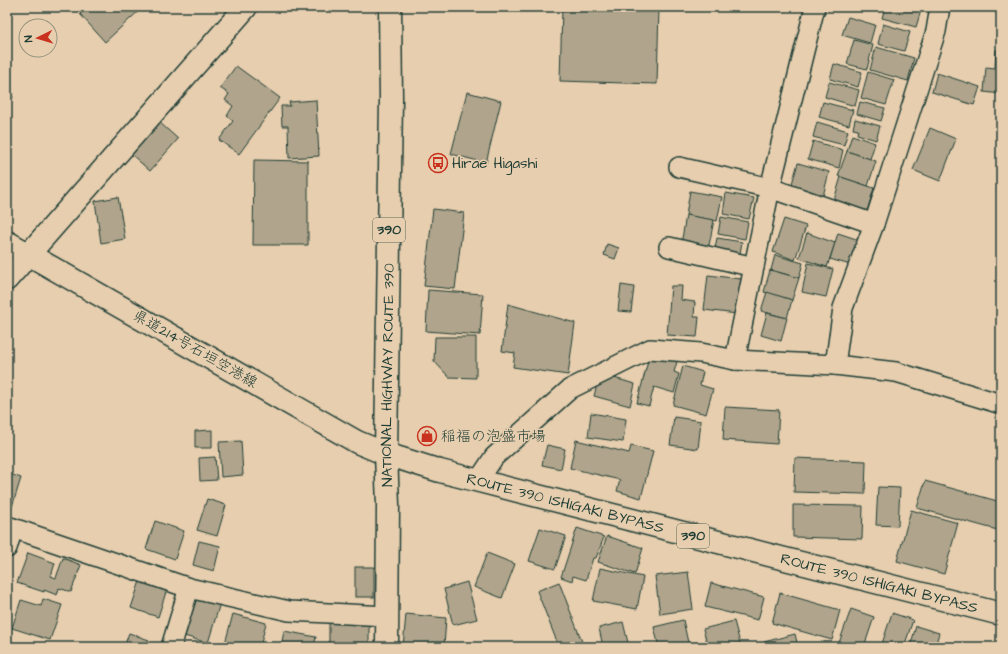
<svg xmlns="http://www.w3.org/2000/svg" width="1008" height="654" font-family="'Architects Daughter','Klee One',sans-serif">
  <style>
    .building { fill: #b0a58c; stroke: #1f3d34 }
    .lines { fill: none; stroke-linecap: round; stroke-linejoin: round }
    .street-casing { stroke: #1f3d34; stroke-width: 22 }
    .secondary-casing { stroke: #1f3d34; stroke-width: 25 }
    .highway-casing { stroke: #1f3d34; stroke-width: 25 }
    .street { stroke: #e7ceaf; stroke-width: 19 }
    .secondary { stroke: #e7ceaf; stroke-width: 22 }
    .highway { stroke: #e7ceaf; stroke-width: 22 }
    .labels { text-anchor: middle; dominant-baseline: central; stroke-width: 3; stroke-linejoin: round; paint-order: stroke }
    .shield { fill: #e7ceaf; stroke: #5b6859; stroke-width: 1 }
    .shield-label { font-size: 14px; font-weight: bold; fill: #1f3d34 }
    .poi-label { font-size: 15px; fill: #1f3d34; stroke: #e7ceaf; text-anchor: start }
    .street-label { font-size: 15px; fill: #1f3d34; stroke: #e7ceaf }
  </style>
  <rect width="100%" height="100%" fill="#e7ceaf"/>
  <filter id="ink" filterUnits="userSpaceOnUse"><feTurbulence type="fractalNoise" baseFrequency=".025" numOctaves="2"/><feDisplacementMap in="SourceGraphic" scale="8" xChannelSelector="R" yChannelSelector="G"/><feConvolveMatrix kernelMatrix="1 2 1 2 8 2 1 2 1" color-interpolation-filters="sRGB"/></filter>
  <g filter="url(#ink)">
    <g class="building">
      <polygon points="88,7 143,7 105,42 80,14"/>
      <polygon points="562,7 659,7 657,84 560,81"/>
      <polygon points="885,7 922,7 916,27 882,18"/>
      <polygon points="848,17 875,25 870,43 842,35"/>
      <polygon points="883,24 910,32 904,51 878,44"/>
      <polygon points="854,40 873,45 867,69 847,64"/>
      <polygon points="876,47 914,58 908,81 870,70"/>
      <polygon points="996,50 1001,51 1001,94 984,92 986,67 995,68"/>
      <polygon points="834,64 862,72 858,87 830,79"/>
      <polygon points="236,66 280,98 239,154 219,140 233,121 227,116 233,106 225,100 229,94 220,88"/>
      <polygon points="868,72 894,80 886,105 861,98"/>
      <polygon points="937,73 980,87 974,105 932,92"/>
      <polygon points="7,80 13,98 7,100"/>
      <polygon points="829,82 859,90 855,106 825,97"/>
      <polygon points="467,92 501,101 486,163 451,154"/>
      <polygon points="316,100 319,156 289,158 288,126 282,126 281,106 290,106 289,102"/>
      <polygon points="823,102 853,110 849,125 819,117"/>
      <polygon points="860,102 885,108 881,121 857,114"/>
      <polygon points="855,119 880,126 876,140 857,134 858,130 853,129"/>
      <polygon points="159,122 178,139 150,171 131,154"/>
      <polygon points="817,122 848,131 844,145 813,137"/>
      <polygon points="930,128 956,139 940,181 913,170"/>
      <polygon points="852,135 875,143 870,159 847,151"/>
      <polygon points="813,141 843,150 839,168 808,159"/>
      <polygon points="847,151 876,161 868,186 838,176"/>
      <polygon points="254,160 308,161 308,245 253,245"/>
      <polygon points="798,163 829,172 823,196 791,187"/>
      <polygon points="841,177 874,188 867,211 834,200"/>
      <polygon points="690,191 722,197 717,221 686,215"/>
      <polygon points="726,193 754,198 749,219 723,214"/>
      <polygon points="118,197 125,239 101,243 95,201"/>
      <polygon points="433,209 464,213 455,289 424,286"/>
      <polygon points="686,215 714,220 708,250 681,245"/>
      <polygon points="721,217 748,222 745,239 718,234"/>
      <polygon points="784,219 806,226 795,260 773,252"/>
      <polygon points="807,233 835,243 827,267 799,258"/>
      <polygon points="838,233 862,241 854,266 830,259"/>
      <polygon points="717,238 742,242 739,259 714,254"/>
      <polygon points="607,244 619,248 615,259 604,255"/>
      <polygon points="775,255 803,263 799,278 771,270"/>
      <polygon points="808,263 833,269 826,297 802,292"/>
      <polygon points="770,270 799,278 792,300 764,292"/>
      <polygon points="708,275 741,279 737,314 704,310"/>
      <polygon points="621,285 634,287 631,312 618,311"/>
      <polygon points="671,286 682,286 681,300 695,302 694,317 699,317 697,337 667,335"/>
      <polygon points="428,290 483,294 480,335 426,331"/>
      <polygon points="767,292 792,300 787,318 761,311"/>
      <polygon points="508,304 575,323 568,375 513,367 515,353 502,351"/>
      <polygon points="767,313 787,318 781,341 761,335"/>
      <polygon points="435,337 476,337 476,378 449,377 434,361"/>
      <polygon points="662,354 678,358 674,372 679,374 674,393 654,387 649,406 637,403 649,357 661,360"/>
      <polygon points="683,366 703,372 700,385 713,389 706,414 673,405"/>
      <polygon points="600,374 635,384 630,406 594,396"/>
      <polygon points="725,407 779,410 777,444 723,440"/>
      <polygon points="591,413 626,419 623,442 588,437"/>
      <polygon points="674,417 701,421 698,449 670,445"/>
      <polygon points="212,430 212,448 195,448 195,431"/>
      <polygon points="576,440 629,453 631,446 653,451 641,498 617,491 620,480 570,468"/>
      <polygon points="241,441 243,475 221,477 219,442"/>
      <polygon points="547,445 565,449 561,469 542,465"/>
      <polygon points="215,457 217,480 200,481 199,458"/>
      <polygon points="795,458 866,461 865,494 794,492"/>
      <polygon points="7,473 21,478 11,510 7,509"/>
      <polygon points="925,481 1001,502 1001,531 917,508"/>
      <polygon points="878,487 900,488 898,526 876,525"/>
      <polygon points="207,499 226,505 217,536 197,530"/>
      <polygon points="793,505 863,506 862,539 793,537"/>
      <polygon points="911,510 958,523 944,574 897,561"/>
      <polygon points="155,521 184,531 175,559 146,549"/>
      <polygon points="540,528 566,536 555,569 529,561"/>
      <polygon points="577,528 604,537 596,558 593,558 586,580 573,576 572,581 561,577"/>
      <polygon points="607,536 643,548 635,574 598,562"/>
      <polygon points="199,541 220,546 214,571 193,565"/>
      <polygon points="28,553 55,563 51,576 56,578 63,558 81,565 71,592 59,588 57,595 44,590 44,592 17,583"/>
      <polygon points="487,553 515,564 502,598 474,587"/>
      <rect x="355" y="567" width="19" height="30"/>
      <polygon points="600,568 643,577 637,609 593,601"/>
      <polygon points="688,572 693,609 660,614 655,576"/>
      <polygon points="140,581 167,589 158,617 131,608"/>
      <polygon points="467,582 477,619 453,625 444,589"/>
      <polygon points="559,582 584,647 559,647 537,591"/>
      <polygon points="711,583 764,597 758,620 705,607"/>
      <polygon points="780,593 840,610 832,640 772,623"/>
      <polygon points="193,595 220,603 208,643 181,635"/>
      <polygon points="43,599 62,605 50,640 12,628 21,600 41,606"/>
      <polygon points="851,609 874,617 864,647 851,647 839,643"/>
      <polygon points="892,613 913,620 904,647 881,647"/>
      <polygon points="233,614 266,623 260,647 224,647"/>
      <polygon points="406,614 446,618 444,647 403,647"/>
      <polygon points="683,620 689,647 659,647 654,627"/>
      <rect x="329" y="621" width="40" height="26"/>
      <polygon points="734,621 741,647 708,647 703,629"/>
      <polygon points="623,622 629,647 603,647 599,628"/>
      <polygon points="916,626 939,633 935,647 910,647"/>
      <polygon points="284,631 316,637 314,647 281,647"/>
      <polygon points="129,633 149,640 146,647 124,647"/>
      <polygon points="795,634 798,647 765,647 764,642"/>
    </g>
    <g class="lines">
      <defs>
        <g id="street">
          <polyline points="679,167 770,188 874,224"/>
          <polyline points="669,247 754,267"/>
          <polyline points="735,360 770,188 815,7"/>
          <polyline points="835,365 843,308 874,224 936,31 940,7"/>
          <polyline points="478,481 494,457 570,389 650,349 701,353 735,360 835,365 896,372 1001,404"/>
          <polyline points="7,526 189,588 289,611 387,616"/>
          <polyline points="7,548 13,528"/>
          <polyline points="171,647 189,588"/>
        </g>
        <g id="secondary">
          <polyline points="7,242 357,442 386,454"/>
          <polyline points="7,279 246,7"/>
        </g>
        <g id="highway">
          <path id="s1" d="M386 454 440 471 1001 614"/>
          <path id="s2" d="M387 647 388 505 386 454 391 99 390 7"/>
        </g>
      </defs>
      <use href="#street" class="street-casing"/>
      <use href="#secondary" class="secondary-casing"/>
      <use href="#highway" class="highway-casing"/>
      <use href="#street" class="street"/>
      <use href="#secondary" class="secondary"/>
      <use href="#highway" class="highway"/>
    </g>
  </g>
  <defs>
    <symbol id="bus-ring" viewBox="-11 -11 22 22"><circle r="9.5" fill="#e7ceaf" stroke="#c8321e" stroke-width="1.5"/><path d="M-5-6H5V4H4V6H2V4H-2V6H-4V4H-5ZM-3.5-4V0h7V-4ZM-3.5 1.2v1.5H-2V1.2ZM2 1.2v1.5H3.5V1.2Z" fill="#c8321e"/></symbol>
    <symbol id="shop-ring" viewBox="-11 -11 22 22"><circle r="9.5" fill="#e7ceaf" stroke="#c8321e" stroke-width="1.5"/><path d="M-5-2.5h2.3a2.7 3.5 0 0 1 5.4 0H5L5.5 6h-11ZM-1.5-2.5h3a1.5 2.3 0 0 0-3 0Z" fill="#c8321e"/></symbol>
  </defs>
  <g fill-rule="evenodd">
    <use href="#bus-ring" x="427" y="152" width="22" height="22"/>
    <use href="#shop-ring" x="416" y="425" width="22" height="22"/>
  </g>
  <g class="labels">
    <g class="shield">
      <rect x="373" y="218" width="32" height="24" rx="3"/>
      <rect x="677" y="524" width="32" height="24" rx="3"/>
    </g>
    <g class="shield-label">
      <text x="389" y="230">390</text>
      <text x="693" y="536">390</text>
    </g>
    <g class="poi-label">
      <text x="452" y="163">Hirae Higashi</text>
      <text x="441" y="436">稲福の泡盛市場</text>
    </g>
    <g class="street-label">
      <text transform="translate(195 349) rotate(30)">県道214号石垣空港線</text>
      <text stroke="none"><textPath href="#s2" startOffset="272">NATIONAL HIGHWAY ROUTE 390</textPath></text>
      <text stroke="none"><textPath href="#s1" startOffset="186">ROUTE 390 ISHIGAKI BYPASS</textPath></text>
      <text stroke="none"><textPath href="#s1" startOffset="510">ROUTE 390 ISHIGAKI BYPASS</textPath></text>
    </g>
  </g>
  <rect width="1008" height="654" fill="none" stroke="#e7ceaf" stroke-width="24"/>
  <rect x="12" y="12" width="984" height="630" fill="none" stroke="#1f3d34" stroke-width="1.5" filter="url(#ink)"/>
  <g transform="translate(38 38) rotate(265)"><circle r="19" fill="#e7ceaf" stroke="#97947e"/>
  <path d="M0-3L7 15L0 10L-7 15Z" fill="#c8321e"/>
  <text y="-6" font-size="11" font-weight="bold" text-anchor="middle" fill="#1f3d34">N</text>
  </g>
</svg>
